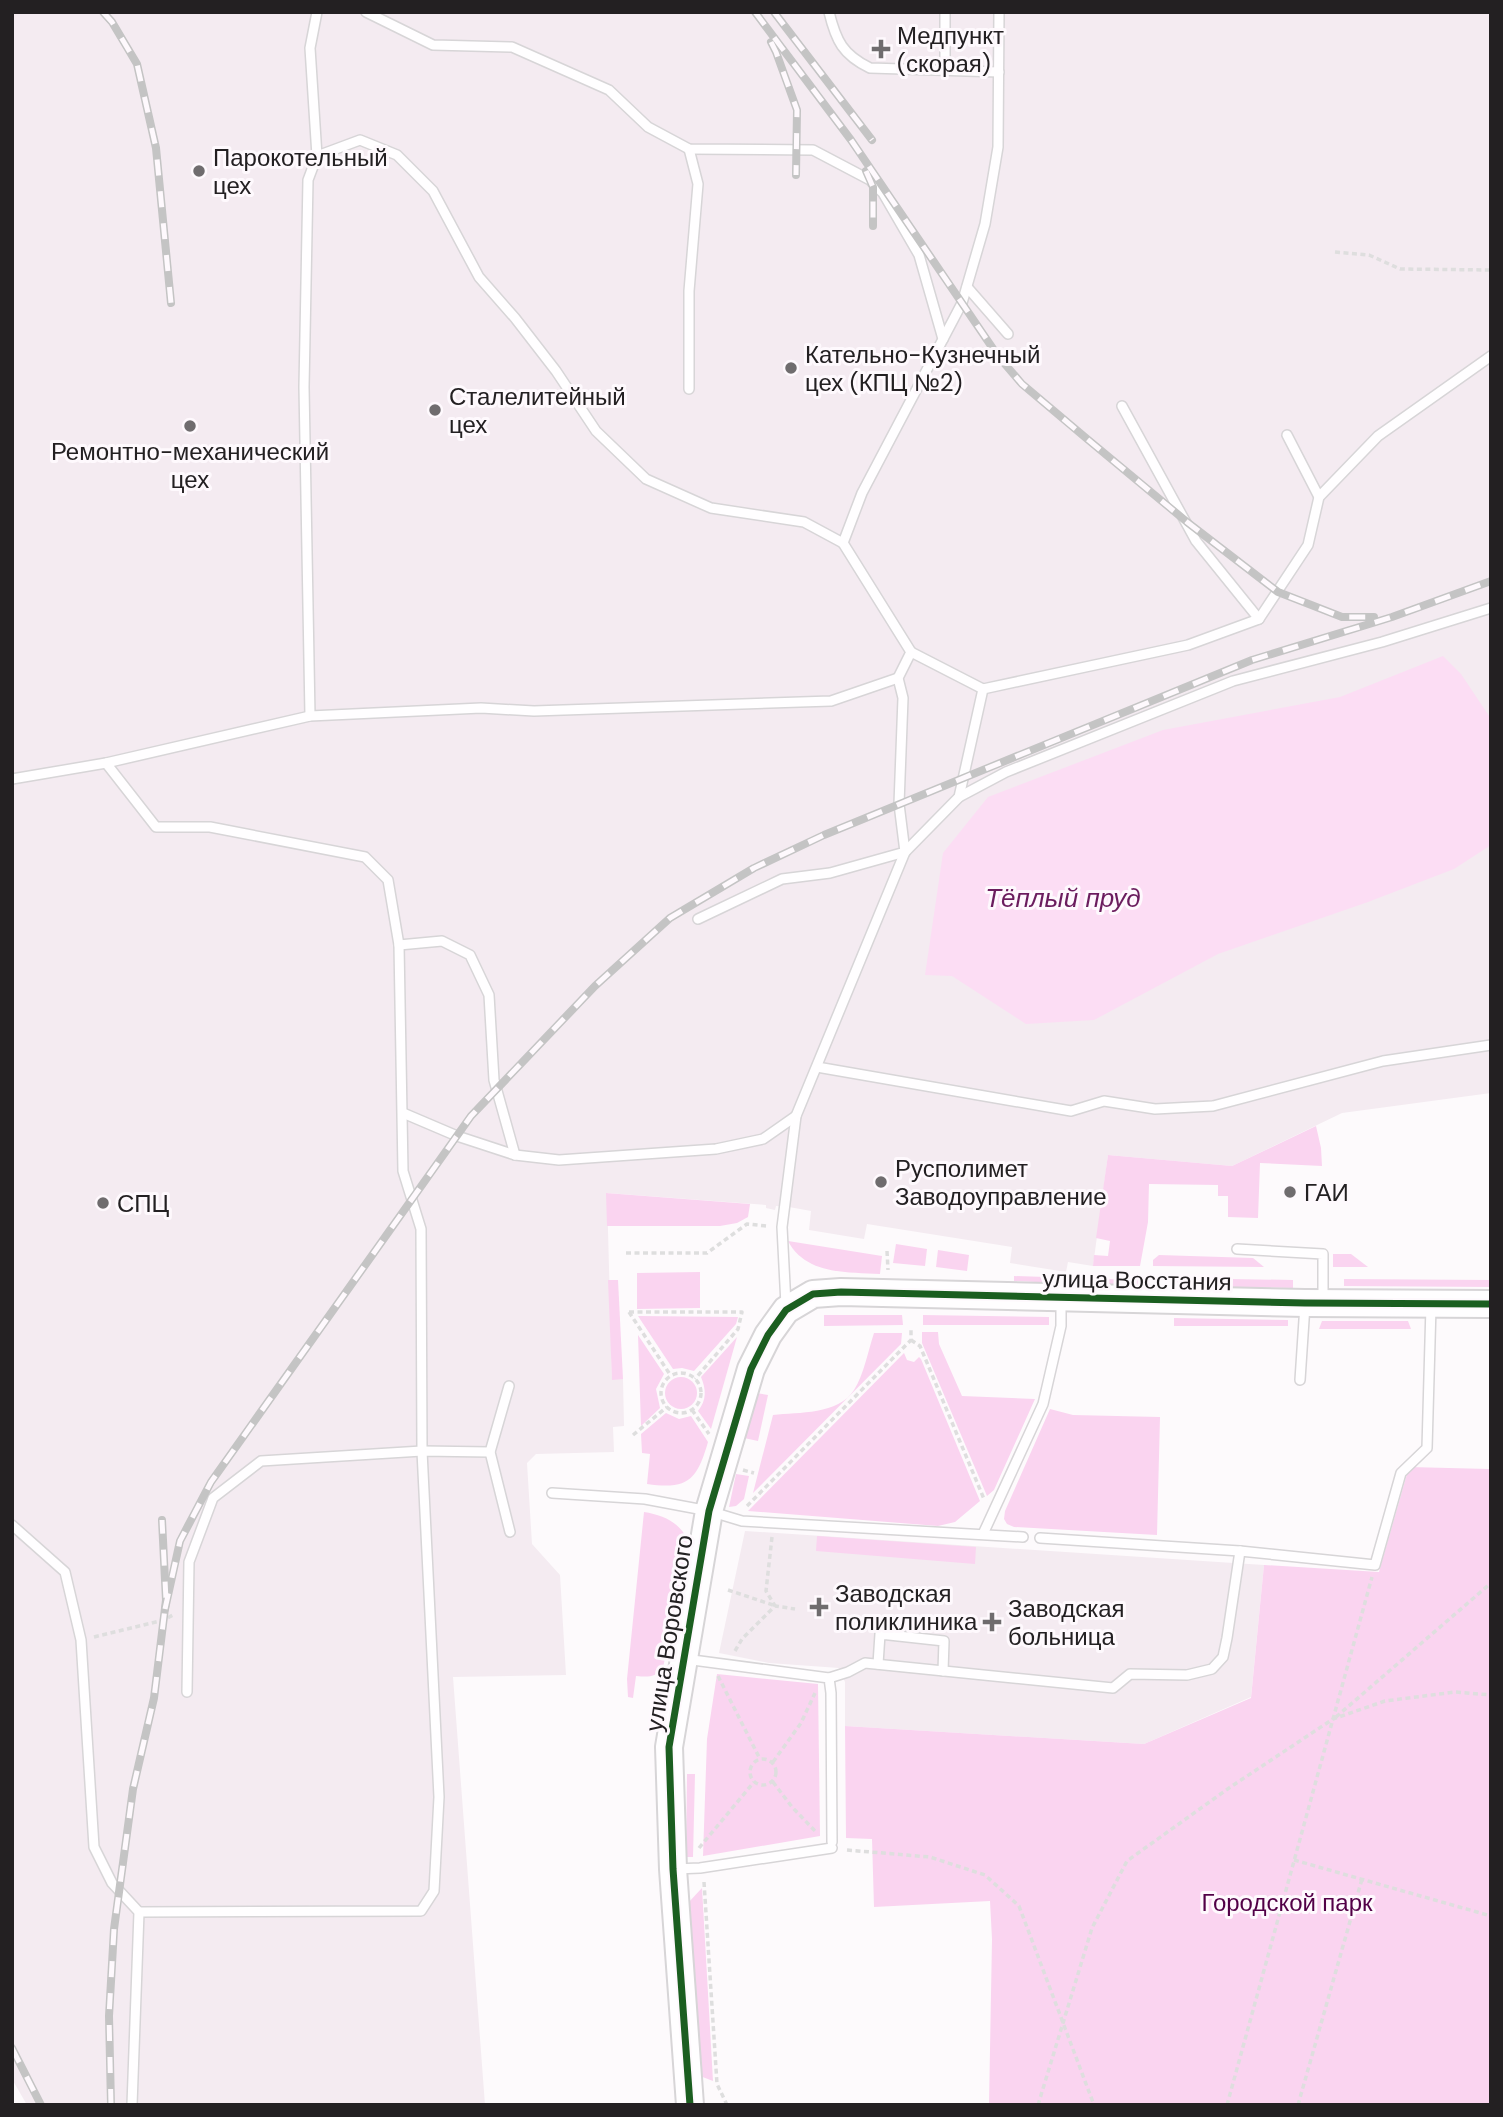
<svg xmlns="http://www.w3.org/2000/svg" width="1503" height="2117" font-family="'DM Sans',sans-serif">
  <style>
    .built { fill: #f4ebf1 }
    .green { fill: #fad4f0 }
    .water { fill: #fcddf4 }
    .lines { fill: none; stroke-linecap: round; stroke-linejoin: round }
    .lane-casing { stroke: #d7d5d7; stroke-width: 12 }
    .secondary-casing { stroke: #d7d5d7; stroke-width: 30 }
    .path { stroke: #dedede; stroke-width: 3.5; stroke-dasharray: 5 3.5; stroke-linecap: butt }
    .lane { stroke: #fffeff; stroke-width: 9 }
    .secondary { stroke: #fffeff; stroke-width: 26 }
    .rail-casing { stroke: #c4c4c4; stroke-width: 8 }
    .rail { stroke: #fef9fd; stroke-width: 5; stroke-dasharray: 16; stroke-linecap: butt }
    .cycleway-casing { stroke: #fef9fd; stroke-width: 11 }
    .cycleway { stroke: #1b5e20; stroke-width: 7 }
    .poi-dot { fill: #6f6c6e; stroke: #fef9fd; stroke-width: 2.5 }
    .labels { text-anchor: middle; dominant-baseline: central; stroke-width: 6; stroke-linejoin: round; paint-order: stroke }
    .poi-label { font-size: 24px; fill: #232022; stroke: #fef9fd; text-anchor: start }
    .street-label { font-size: 24px; fill: #232022; stroke: #fef9fd }
    .park-label { font-size: 24px; fill: #520047; stroke: #fef9fd }
    .water-label { font-size: 26px; font-style: italic; fill: #6b1d5e; stroke: #fef9fd }
  </style>
  <rect width="100%" height="100%" fill="#fdfafc"/>
  <g class="built">
    <polygon points="12,12 1491,12 1491,1093 1342,1113 1232,1166 1108,1155 1093,1266 1068,1262 1066,1272 1010,1263 1012,1247 867,1224 864,1239 809,1230 811,1211 789,1207 776,1206 775,1210 766,1208 766,1205 607,1193 612,1379 623,1379 624,1426 613,1427 614,1452 536,1454 527,1463 532,1544 560,1575 566,1675 453,1677 485,2105 27,2105 12,2079"/>
    <polygon points="745,1531 1264,1565 1251,1697 1144,1744 845,1726 845,1682 839,1668 769,1663 719,1653"/>
  </g>
  <g class="green">
    <polygon points="1316,1126 1321,1148 1322,1166 1260,1163 1258,1218 1228,1217 1228,1196 1218,1196 1218,1185 1149,1184 1148,1222 1140,1266 1093,1266 1094,1255 1108,1256 1110,1241 1096,1238 1108,1155 1232,1166"/>
    <polygon points="606,1193 750,1204 748,1217 737,1223 720,1226 607,1226"/>
    <path d="M788 1241 882 1256 880 1274C847 1272 806 1275 788 1241Z"/>
    <polygon points="896,1244 927,1249 925,1266 893,1263"/>
    <polygon points="938,1250 969,1255 967,1271 936,1267"/>
    <polygon points="1333,1254 1351,1254 1368,1267 1333,1267"/>
    <polygon points="1159,1255 1253,1258 1264,1267 1153,1266 1153,1260"/>
    <polygon points="700,1272 700,1308 637,1309 637,1273"/>
    <polygon points="1014,1276 1138,1280 1138,1287 1014,1281"/>
    <polygon points="1173,1278 1293,1280 1293,1288 1172,1286"/>
    <polygon points="1344,1279 1491,1280 1491,1287 1344,1286"/>
    <polygon points="608,1280 618,1280 623,1379 612,1380"/>
    <polygon points="824,1315 902,1315 903,1325 824,1326"/>
    <polygon points="923,1315 1049,1317 1049,1325 923,1325"/>
    <polygon points="638,1316 738,1317 736,1324 694,1371 682,1368 673,1369"/>
    <polygon points="1174,1318 1288,1320 1288,1326 1174,1326"/>
    <polygon points="1322,1321 1408,1321 1411,1329 1319,1329"/>
    <polygon points="922,1332 938,1332 939,1344 962,1396 1035,1399 994,1490 987,1496 922,1343"/>
    <path d="M874 1333H902L901 1344 753 1493 773 1415C799 1412 838 1415 854 1390 864 1374 868 1351 874 1333Z"/>
    <polygon points="638,1335 664,1374 656,1389 660,1408 641,1426"/>
    <path d="M737 1337 711 1429 698 1411C707 1400 706 1389 701 1377Z"/>
    <polygon points="904,1353 907,1360 914,1362 919,1357 921,1359 980,1501 955,1522 938,1526 748,1511"/>
    <circle cx="681" cy="1393" r="16"/>
    <polygon points="1491,1381 1491,2105 989,2105 992,1939 990,1901 874,1907 872,1839 846,1838 845,1726 1144,1744 1251,1698 1264,1565 1379,1572 1409,1467 1489,1469"/>
    <polygon points="756,1393 768,1395 758,1441 744,1438"/>
    <polygon points="1050,1409 1073,1415 1160,1417 1157,1535 1014,1527 1007,1524 1004,1519 1005,1511"/>
    <path d="M666 1413 679 1419 691 1416 708 1442C697 1480 688 1490 647 1484L650 1454 642 1453 641 1434Z"/>
    <polygon points="736,1474 749,1476 744,1499 736,1506 729,1507"/>
    <path d="M644 1512C663 1515 680 1522 688 1541L663 1668C654 1678 648 1677 636 1676L633 1698 628 1697 627 1679Z"/>
    <polygon points="817,1536 976,1547 975,1564 816,1551"/>
    <polygon points="717,1674 818,1684 820,1836 703,1856 707,1739"/>
    <polygon points="687,1774 695,1774 693,1857 686,1857"/>
    <polygon points="702,1888 713,2081 700,2076 688,1903"/>
  </g>
  <polygon class="water" points="1443,656 1461,674 1491,719 1491,845 1454,869 1368,902 1218,954 1094,1020 1026,1024 952,976 925,975 943,853 988,797 1163,730 1340,697"/>
  <g class="lines">
    <defs>
      <g id="lane">
        <polyline points="366,12 433,45 512,47 609,90 648,127 689,149 813,150 870,180 883,193 919,255 943,339"/>
        <path d="M829 12C836 41 843 55 870 68L999 72"/>
        <polyline points="945,70 945,12"/>
        <polyline points="689,149 698,184 689,291 689,389"/>
        <polyline points="317,156 360,140 397,155 433,191 479,277 515,318 556,371 596,431 646,479 711,508 804,522 843,543"/>
        <polyline points="967,287 1008,334"/>
        <polyline points="1122,406 1196,541 1259,619"/>
        <polyline points="1287,435 1319,497"/>
        <polyline points="911,652 983,689"/>
        <polyline points="310,716 304,387 308,180 317,156 310,48 317,12"/>
        <polyline points="106,763 156,827 210,827 365,857 388,880 399,945 403,1171 421,1229 422,1451 439,1797 434,1891 421,1911 139,1912"/>
        <polyline points="12,779 106,763 310,716 481,708 534,711 831,701 898,678"/>
        <polyline points="959,797 1006,772 1233,681 1382,642 1491,608"/>
        <polyline points="698,919 782,879 830,873 905,852 899,804 903,698 898,678 911,652 843,543 862,493 962,303 985,224 998,147 999,12"/>
        <polyline points="399,945 442,941 470,955 489,995 494,1080 515,1155"/>
        <polyline points="817,1067 1071,1111 1104,1101 1155,1109 1213,1106 1383,1061 1491,1045"/>
        <polyline points="403,1113 457,1136 515,1155 559,1160 716,1149 763,1139 796,1116"/>
        <polyline points="1237,1249 1323,1254 1323,1301"/>
        <polyline points="786,1305 782,1227 796,1116 905,852 959,797 983,689 1188,645 1259,619 1308,545 1319,497 1378,436 1491,356"/>
        <polyline points="1300,1380 1305,1305"/>
        <polyline points="509,1386 490,1452 510,1532"/>
        <polyline points="552,1493 645,1499 709,1511 742,1521 1023,1537"/>
        <polyline points="12,1525 65,1572 81,1640 94,1847 112,1883 139,1912 132,2105"/>
        <polyline points="983,1534 1043,1404 1061,1326 1061,1299"/>
        <polyline points="1040,1538 1240,1551 1375,1565 1401,1473 1427,1448 1431,1306"/>
        <polyline points="685,1659 829,1678 831,1693 832,1842"/>
        <polyline points="878,1664 880,1634 944,1641 943,1671"/>
        <polyline points="829,1678 848,1672 865,1663 1113,1688 1130,1674 1187,1675 1212,1669 1223,1657 1227,1638 1240,1551"/>
        <polyline points="187,1692 189,1562 213,1498 261,1461 422,1451 490,1452"/>
        <polyline points="675,1869 700,1868 832,1848"/>
      </g>
      <polyline id="secondary" points="690,2105 673,1869 669,1747 709,1511 751,1369 768,1335 786,1310 813,1294 841,1292 1305,1303 1491,1304"/>
    </defs>
    <use href="#lane" class="lane-casing"/>
    <use href="#secondary" class="secondary-casing"/>
    <g class="path">
      <polyline points="1335,252 1369,255 1400,269 1491,270"/>
      <polyline points="887,1251 888,1270"/>
      <polyline points="626,1253 707,1253 747,1224 767,1226"/>
      <polyline points="629,1312 742,1312 738,1329 695,1379"/>
      <polyline points="629,1312 671,1376"/>
      <polyline points="911,1340 920,1346 984,1499"/>
      <circle cx="681" cy="1393" r="20"/>
      <polyline points="692,1410 709,1434"/>
      <polyline points="633,1435 667,1407"/>
      <polyline points="743,1470 754,1473"/>
      <polyline points="747,1506 911,1340 911,1328"/>
      <polyline points="772,1537 766,1591 775,1606"/>
      <polyline points="728,1590 773,1605"/>
      <polyline points="94,1637 164,1620 173,1615"/>
      <polyline points="735,1651 742,1639 775,1606 795,1609"/>
      <polyline points="718,1676 760,1759"/>
      <polyline points="1336,1717 1491,1583"/>
      <circle cx="763" cy="1772" r="13"/>
      <polyline points="773,1762 801,1723 815,1693"/>
      <polyline points="773,1782 792,1807 817,1833"/>
      <polyline points="699,1848 754,1782"/>
      <polyline points="847,1850 930,1857 985,1875 1019,1906 1094,2105"/>
      <polyline points="1294,1860 1491,1916"/>
      <polyline points="704,1882 717,2084 727,2105"/>
      <polyline points="1038,2105 1092,1928 1127,1861 1229,1788 1333,1719 1385,1701 1455,1692 1491,1695"/>
      <polyline points="1227,2105 1372,1577"/>
      <polyline points="1298,2105 1362,1879"/>
    </g>
    <use href="#lane" class="lane"/>
    <use href="#secondary" class="secondary"/>
    <defs>
      <g id="rail">
        <polyline points="103,12 112,22 137,64 156,148 171,303"/>
        <polyline points="755,12 851,140 998,356 1022,384 1086,438 1187,522 1278,592 1342,617 1374,617"/>
        <polyline points="774,12 872,140"/>
        <polyline points="771,42 776,52 797,110 796,175"/>
        <polyline points="866,171 873,187 873,226"/>
        <polyline points="165,1609 180,1541 211,1482 471,1116 595,986 670,918 754,868 824,835 1252,660 1392,617 1491,581"/>
        <polyline points="12,2048 41,2105"/>
        <polyline points="111,2105 109,2016 114,1929 133,1789 154,1698 166,1600 162,1520"/>
      </g>
    </defs>
    <use href="#rail" class="rail-casing"/>
    <use href="#rail" class="rail"/>
    <defs>
      <polyline id="cycleway" points="690,2105 673,1869 669,1747 709,1511 751,1369 768,1335 786,1310 813,1294 841,1292 1305,1303 1491,1304"/>
    </defs>
    <use href="#cycleway" class="cycleway-casing"/>
    <use href="#cycleway" class="cycleway"/>
  </g>
  <g class="poi-dot">
    <path d="M877.5 38.5h7v7h7v7h-7v7h-7v-7h-7v-7h7z"/>
    <circle cx="199" cy="171" r="7"/>
    <circle cx="791" cy="368" r="7"/>
    <circle cx="435" cy="410" r="7"/>
    <circle cx="190" cy="426" r="7"/>
    <circle cx="881" cy="1182" r="7"/>
    <circle cx="1290" cy="1192" r="7"/>
    <circle cx="103" cy="1203" r="7"/>
    <path d="M815.5 1596.5h7v7h7v7h-7v7h-7v-7h-7v-7h7z"/>
    <path d="M988.5 1611.5h7v7h7v7h-7v7h-7v-7h-7v-7h7z"/>
  </g>
  <g class="labels">
    <g class="poi-label">
      <text x="897" y="35">Медпункт<tspan x="897" dy="28">(скорая)</tspan></text>
      <text x="213" y="157">Парокотельный<tspan x="213" dy="28">цех</tspan></text>
      <text x="805" y="354">Кательно-Кузнечный<tspan x="805" dy="28">цех (КПЦ №2)</tspan></text>
      <text x="449" y="396">Сталелитейный<tspan x="449" dy="28">цех</tspan></text>
      <text x="190" y="451" text-anchor="middle">Ремонтно-механический<tspan x="190" dy="28">цех</tspan></text>
      <text x="895" y="1168">Русполимет<tspan x="895" dy="28">Заводоуправление</tspan></text>
      <text x="1304" y="1192">ГАИ</text>
      <text x="117" y="1203">СПЦ</text>
      <text x="835" y="1593">Заводская<tspan x="835" dy="28">поликлиника</tspan></text>
      <text x="1008" y="1608">Заводская<tspan x="1008" dy="28">больница</tspan></text>
    </g>
    <g class="street-label">
      <text transform="translate(1137 1280) rotate(1)">улица Восстания</text>
      <text transform="translate(669 1633) rotate(-81)">улица Воровского</text>
    </g>
    <g class="park-label">
      <text x="1287" y="1902">Городской парк</text>
    </g>
    <g class="water-label">
      <text x="1063" y="898">Тёплый пруд</text>
    </g>
  </g>
  <rect width="1503" height="2117" fill="none" stroke="#232022" stroke-width="28"/>
</svg>
